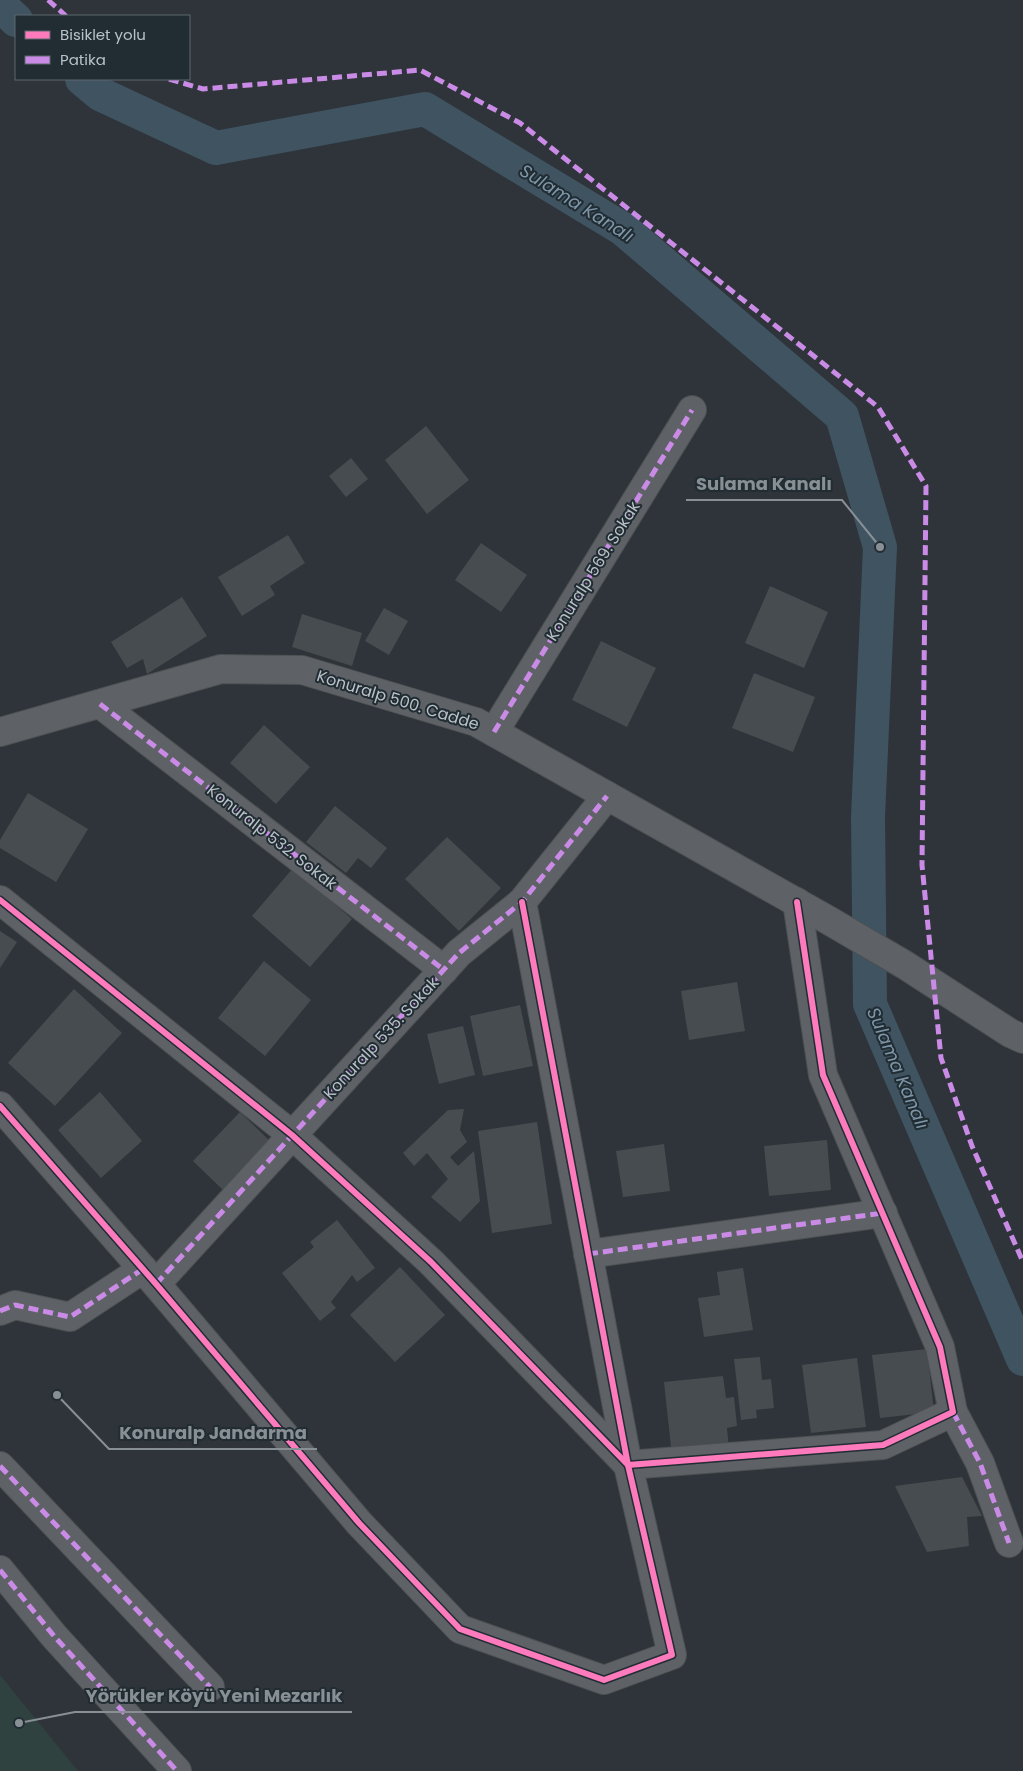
<svg xmlns="http://www.w3.org/2000/svg" width="1023" height="1771" font-family="Poppins,sans-serif">
  <style>
    .green { fill: #2f4240 }
    .lines { fill: none; stroke-linecap: round; stroke-linejoin: round }
    .canal { stroke: #3f5361; stroke-width: 34 }
    .building { fill: #474c50 }
    .minor-casing { stroke: #4c5053; stroke-width: 30 }
    .tertiary-casing { stroke: #4c5053; stroke-width: 30 }
    .minor { stroke: #5e6266; stroke-width: 28 }
    .tertiary { stroke: #5e6266; stroke-width: 28 }
    .quiet { stroke: #ca8be6; stroke-width: 5; stroke-dasharray: 10 5; stroke-linecap: butt }
    .cycleway-casing { stroke: #212c33; stroke-width: 9 }
    .cycleway { stroke: #fd7abc; stroke-width: 6 }
    .labels { text-anchor: middle; dominant-baseline: central; stroke-width: 4; stroke-linejoin: round; paint-order: stroke }
    .street-label { font-size: 16px; fill: #b9c1c8; stroke: #212c33 }
    .water-label { font-size: 18px; font-style: italic; fill: #7e96a8; stroke: #212c33 }
    .leader { fill: none; stroke: #889096; stroke-width: 2 }
    .callout-dot { fill: #889096; stroke: #212c33; stroke-width: 2 }
    .callout-label { font-size: 18px; text-anchor: middle; font-weight: bold; fill: #889096; stroke: #212c33; stroke-width: 4; stroke-linejoin: round; paint-order: stroke }
  </style>
  <rect width="100%" height="100%" fill="#2e3439"/>
  <polygon class="green" points="0,1675 78,1771 0,1771"/>
  <g class="lines">
    <g class="canal">
      <polyline points="0,5 16,20"/>
      <polyline points="82,79 100,94 216,148 425,109 623,229 842,416 880,547 868,817 870,1004 1023,1359"/>
    </g>
  </g>
  <g class="building">
    <polygon points="426,426 469,480 427,514 385,460"/>
    <polygon points="351,458 368,479 346,497 329,476"/>
    <polygon points="288,535 305,563 270,586 275,595 242,616 218,577"/>
    <polygon points="481,543 527,575 501,612 455,580"/>
    <polygon points="770,586 828,612 804,668 745,643"/>
    <polygon points="182,597 207,636 147,674 143,659 127,668 111,642"/>
    <polygon points="384,608 408,621 389,655 365,641"/>
    <polygon points="302,614 362,633 352,666 292,647"/>
    <polygon points="601,641 656,668 627,727 572,700"/>
    <polygon points="754,673 815,697 793,752 732,728"/>
    <polygon points="264,725 310,767 276,804 230,763"/>
    <polygon points="28,793 88,829 56,882 0,848 0,840"/>
    <polygon points="335,806 387,848 371,868 358,858 346,873 306,842"/>
    <polygon points="447,837 501,888 459,931 405,879"/>
    <polygon points="293,868 352,919 310,967 252,916"/>
    <polygon points="0,931 17,942 0,968"/>
    <polygon points="264,961 311,1000 265,1056 218,1018"/>
    <polygon points="737,982 745,1031 689,1040 681,991"/>
    <polygon points="74,989 122,1033 55,1106 8,1063"/>
    <polygon points="520,1005 533,1066 483,1076 470,1016"/>
    <polygon points="463,1026 475,1075 439,1084 427,1034"/>
    <polygon points="100,1092 142,1141 101,1178 58,1130"/>
    <polygon points="464,1109 460,1130 467,1142 450,1157 458,1166 474,1151 480,1201 460,1222 431,1197 448,1179 427,1153 414,1166 403,1153 448,1110"/>
    <polygon points="240,1112 274,1145 227,1194 193,1161"/>
    <polygon points="537,1122 552,1224 492,1233 478,1131"/>
    <polygon points="827,1140 831,1190 769,1196 764,1146"/>
    <polygon points="664,1144 670,1191 623,1197 616,1151"/>
    <polygon points="337,1220 375,1268 357,1282 352,1275 331,1302 336,1308 320,1321 282,1273 314,1247 310,1242"/>
    <polygon points="400,1267 445,1315 395,1362 350,1315"/>
    <polygon points="743,1268 753,1330 704,1337 698,1298 720,1295 717,1272"/>
    <polygon points="927,1349 934,1412 880,1418 872,1355"/>
    <polygon points="760,1357 762,1380 771,1379 774,1408 756,1410 757,1418 741,1420 734,1359"/>
    <polygon points="857,1358 866,1427 811,1433 802,1365"/>
    <polygon points="723,1376 726,1398 734,1397 737,1426 727,1428 729,1450 672,1456 664,1382"/>
    <polygon points="962,1477 982,1516 967,1517 969,1546 927,1552 895,1486"/>
  </g>
  <g class="lines">
    <defs>
      <g id="minor">
        <polyline points="100,704 444,970"/>
        <polyline points="494,732 692,410"/>
        <polyline points="0,900 292,1135 431,1262 628,1465 883,1445 953,1412 940,1347 823,1075 797,902"/>
        <polyline points="0,1106 156,1284 359,1523 460,1629 604,1680 672,1655 628,1465 522,902"/>
        <polyline points="588,1254 883,1213"/>
        <polyline points="156,1284 459,953 522,902 607,796"/>
        <polyline points="0,1311 15,1305 70,1317 143,1269"/>
        <polyline points="953,1412 980,1463 1009,1543"/>
        <polyline points="0,1466 210,1687"/>
        <polyline points="0,1570 54,1636 177,1771"/>
      </g>
      <polyline id="tertiary" points="0,732 221,669 302,670 476,722 828,920 905,965 1010,1033 1023,1039"/>
    </defs>
    <use href="#minor" class="minor-casing"/>
    <use href="#tertiary" class="tertiary-casing"/>
    <use href="#minor" class="minor"/>
    <use href="#tertiary" class="tertiary"/>
    <g class="quiet">
      <polyline points="48,0 66,16"/>
      <polyline points="169,79 203,89 420,70 520,123 878,407 926,486 922,865 941,1058 972,1146 1023,1262"/>
      <polyline points="100,704 444,970"/>
      <polyline points="494,732 692,410"/>
      <polyline points="588,1254 883,1213"/>
      <polyline points="156,1284 459,953 522,902 607,796"/>
      <polyline points="0,1311 15,1305 70,1317 143,1269"/>
      <polyline points="953,1412 980,1463 1009,1543"/>
      <polyline points="0,1466 210,1687"/>
      <polyline points="0,1570 54,1636 177,1771"/>
    </g>
    <defs>
      <g id="cycleway">
        <polyline points="0,900 292,1135 431,1262 628,1465 883,1445 953,1412 940,1347 823,1075 797,902"/>
        <polyline points="0,1106 156,1284 359,1523 460,1629 604,1680 672,1655 628,1465 522,902"/>
      </g>
    </defs>
    <use href="#cycleway" class="cycleway-casing"/>
    <use href="#cycleway" class="cycleway"/>
  </g>
  <g class="labels">
    <g class="street-label">
      <text transform="translate(593 571) rotate(-58)">Konuralp 569. Sokak</text>
      <text transform="translate(398 700) rotate(17)">Konuralp 500. Cadde</text>
      <text transform="translate(272 837) rotate(38)">Konuralp 532. Sokak</text>
      <text transform="translate(381 1038) rotate(-47)">Konuralp 535. Sokak</text>
    </g>
    <g class="water-label">
      <text transform="translate(577 203) rotate(32)">Sulama Kanalı</text>
      <text transform="translate(898 1068) rotate(67)">Sulama Kanalı</text>
    </g>
  </g>
  <path class="leader" d="M880 547L842 500H686M57 1395L109 1449H317M19 1723L75 1712H352"/>
  <g class="callout-dot">
    <circle cx="880" cy="547" r="5"/>
    <circle cx="57" cy="1395" r="5"/>
    <circle cx="19" cy="1723" r="5"/>
  </g>
  <g class="callout-label">
    <text x="764" y="490">Sulama Kanalı</text>
    <text x="213" y="1439">Konuralp Jandarma</text>
    <text x="214" y="1702">Yörükler Köyü Yeni Mezarlık</text>
  </g>
  <rect x="15" y="15" width="175" height="65" fill="#212c33" stroke="#5e686f"/>
  <rect x="25" y="31" width="25" height="8" fill="#fd7abc" stroke="#5e686f"/>
  <text x="60" y="40" font-size="15" fill="#b9c1c8">Bisiklet yolu</text>
  <rect x="25" y="56" width="25" height="8" fill="#ca8be6" stroke="#5e686f"/>
  <text x="60" y="65" font-size="15" fill="#b9c1c8">Patika</text>
</svg>
